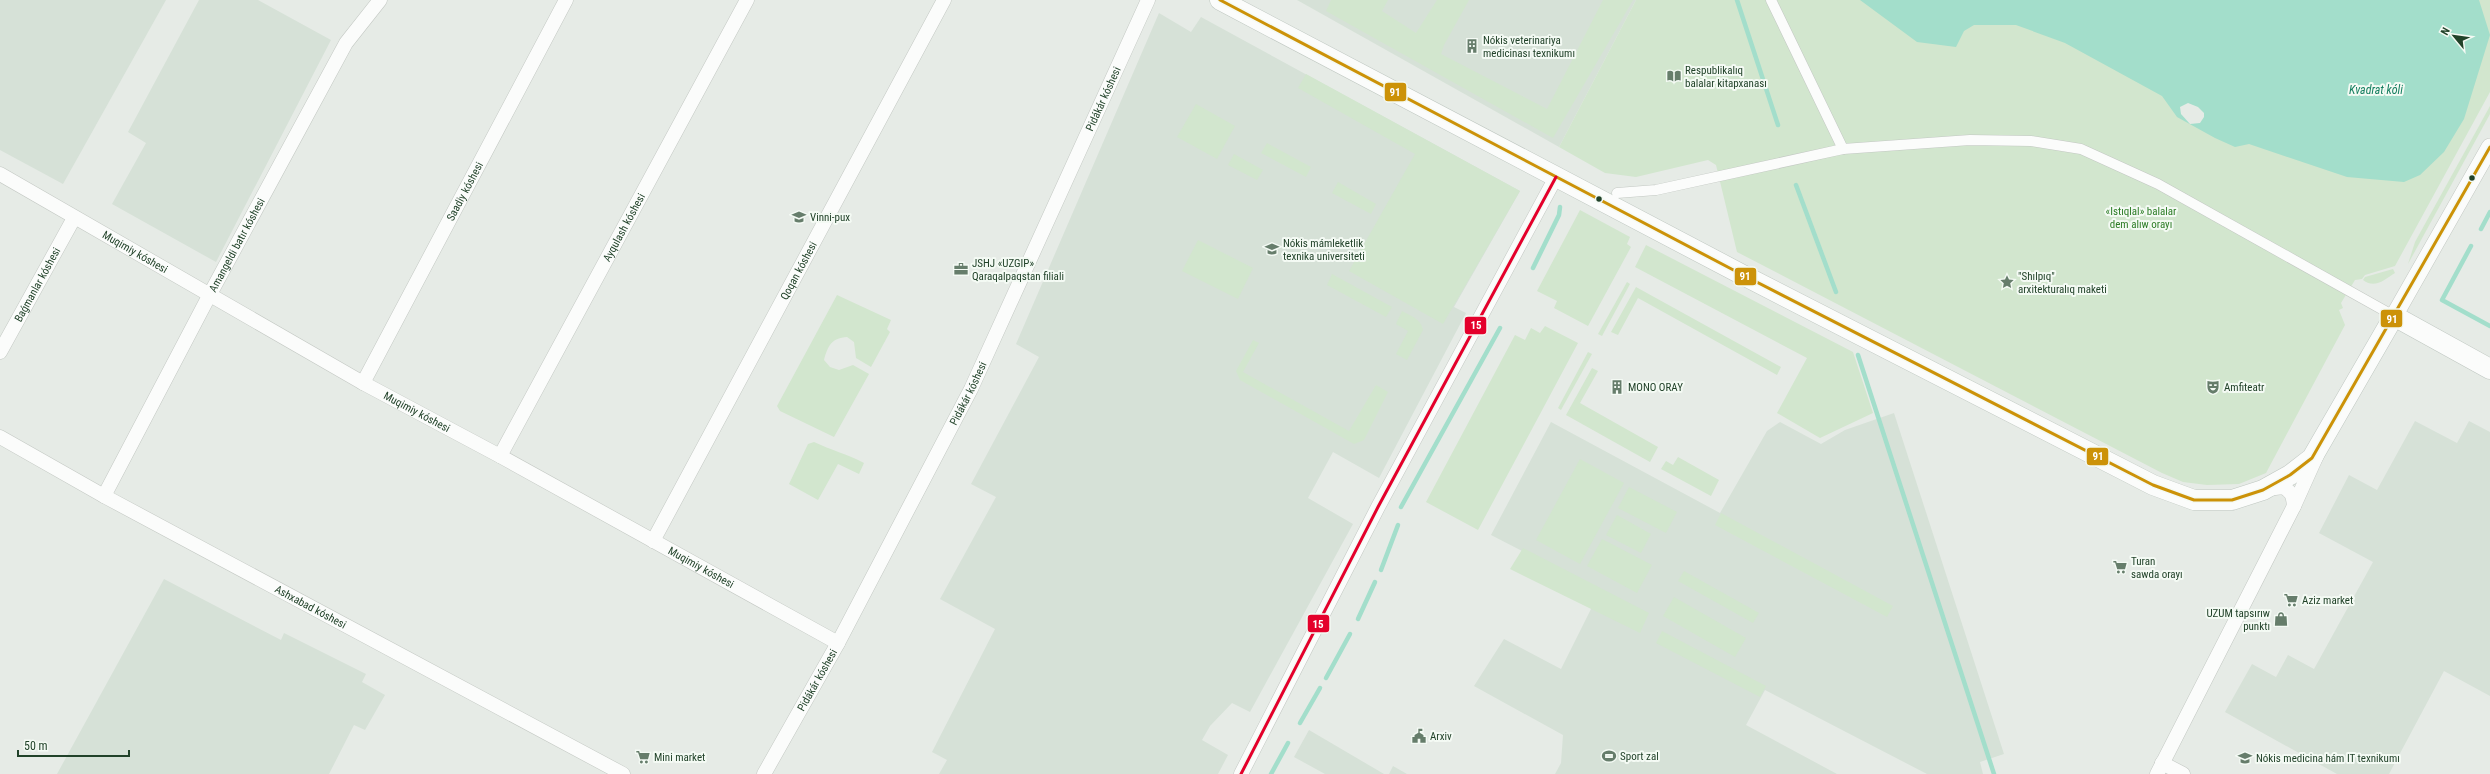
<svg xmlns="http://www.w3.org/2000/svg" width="2490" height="774" font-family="'Roboto Condensed',sans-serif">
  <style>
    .built { fill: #d6e1d7 }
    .green { fill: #d2e6ce }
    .water { fill: #a3decb }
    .pier { fill: #e6ebe6 }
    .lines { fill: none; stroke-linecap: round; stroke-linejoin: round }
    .stream { stroke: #a3decb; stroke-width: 4.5 }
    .pedestrian-casing { stroke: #c3c8c3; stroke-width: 11 }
    .minor-casing { stroke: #c3c8c3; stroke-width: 15 }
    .tertiary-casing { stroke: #c3c8c3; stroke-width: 18 }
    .secondary-casing { stroke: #bfc7c1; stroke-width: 21 }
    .pedestrian { stroke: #fbfcfb; stroke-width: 10 }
    .minor { stroke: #fbfcfb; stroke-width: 14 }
    .tertiary { stroke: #fbfcfb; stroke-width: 17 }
    .secondary { stroke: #fbfcfb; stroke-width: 20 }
    .bus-1-casing { stroke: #f4faf4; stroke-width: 6 }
    .bus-2-casing { stroke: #f4faf4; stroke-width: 6 }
    .bus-1 { stroke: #cc9208; stroke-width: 3 }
    .bus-2 { stroke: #e4002b; stroke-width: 3 }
    .bus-dot { fill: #214229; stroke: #f4faf4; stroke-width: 1.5 }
    .labels { text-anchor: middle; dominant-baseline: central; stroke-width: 4; stroke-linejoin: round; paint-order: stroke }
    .poi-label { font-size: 11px; fill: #214229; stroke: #f4faf4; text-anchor: start }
    .street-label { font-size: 11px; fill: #214229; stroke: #f4faf4 }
    .park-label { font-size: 11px; fill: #2d7d27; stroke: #f4faf4 }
    .water-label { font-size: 12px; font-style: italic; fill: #147e5f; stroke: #f4faf4 }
    .line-badge { stroke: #f4faf4; stroke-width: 1.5 }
    .badge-label { font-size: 11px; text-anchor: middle; font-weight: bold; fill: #fff }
  </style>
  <rect width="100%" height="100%" fill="#e6ebe6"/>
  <g class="built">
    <polygon points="0,0 166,0 63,184 0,150"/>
    <polygon points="199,0 258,0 331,40 216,262 112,204 146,143 128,132"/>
    <polygon points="1297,0 1636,0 1559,147"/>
    <polygon points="1159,13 1191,32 1201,17 1520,191 1454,307 1466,313 1379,478 1333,452 1308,498 1353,524 1250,712 1232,703 1210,726 1202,740 1228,755 1218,774 939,774 947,760 932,752 995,629 940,599 996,497 971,484 1039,357 1016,344"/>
    <polygon points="1894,413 2004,754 1980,762 1983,774 1927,774 1765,690 1746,725 1837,774 1555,774 1561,763 1563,735 1474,686 1504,639 1561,669 1600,591 1491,535 1551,422 1720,513 1767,431 1780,422 1821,444 1845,430"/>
    <polygon points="2415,421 2457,443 2469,421 2490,432 2490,696 2444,671 2389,774 2337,774 2225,712 2252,664 2276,677 2288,655 2314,669 2373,562 2319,533 2349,475 2377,490"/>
    <polygon points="164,579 281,640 284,633 366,674 362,682 385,695 365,730 354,725 329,774 57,774"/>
    <polygon points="1309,730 1384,774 1325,774 1294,757"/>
    <polygon points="1393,766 1407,774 1389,774"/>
  </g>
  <g class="green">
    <polygon points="1331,0 1388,0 1382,11 1416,33 1437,0 1469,0 1444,45 1441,54 1547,109 1603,0 1633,0 1553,138 1326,11"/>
    <polygon points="1636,0 2490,0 2490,92 2395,266 2365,275 2362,279 2355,280 2341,303 2343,308 2339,310 2345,325 2266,473 2239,484 2207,485 2183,482 2162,473 1737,252 1716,165 1708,160 1636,177 1605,173 1559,147"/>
    <polygon points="1306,74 1520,191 1443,324 1349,271 1415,154 1298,88"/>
    <polygon points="1196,104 1235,126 1217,159 1177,137"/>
    <polygon points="2490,106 2490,114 2408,264 2415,242"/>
    <polygon points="1267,143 1311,167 1306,177 1261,153"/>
    <polygon points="1234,154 1263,170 1257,180 1228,165"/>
    <polygon points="1338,182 1376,204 1371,214 1332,193"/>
    <polygon points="1580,210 1630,237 1627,244 1631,247 1588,326 1554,308 1557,301 1537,291"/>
    <polygon points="1198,240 1253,268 1238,299 1182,271"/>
    <polygon points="1646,245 1853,352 1873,413 1820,438 1777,413 1807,358 1635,267"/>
    <path d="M2393 269 2395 273C2384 280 2375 289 2363 280L2365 277Z"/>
    <polygon points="1332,274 1392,307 1386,317 1327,285"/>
    <polygon points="1627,282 1630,284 1602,336 1598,334"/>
    <polygon points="1636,287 1781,367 1777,375 1638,298 1618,335 1611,332"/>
    <path d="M837 295 891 320 887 329 890 332 871 367 856 358 854 342 847 337C832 338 828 345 824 360L830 367 839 370 853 365 869 374 834 437 780 411 777 406Z"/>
    <path d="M1402 311C1411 316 1421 319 1423 330L1407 360 1396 354 1408 331 1396 324Z"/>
    <polygon points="1545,326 1578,343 1478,530 1426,502 1515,335 1525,340 1531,328 1540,333"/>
    <polygon points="1253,340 1259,343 1243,372 1349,431 1376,385 1388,392 1364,440 1354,444 1240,380 1236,371"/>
    <polygon points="1588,352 1592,354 1561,410 1558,408"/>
    <polygon points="1592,368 1598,371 1580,403 1658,447 1650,462 1566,415"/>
    <path d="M814 442C831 450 847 454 864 463L859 474 838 464 818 500 789 484 808 444Z"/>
    <polygon points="1678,457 1719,480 1711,496 1661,469 1666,461 1673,465"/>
    <polygon points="1580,459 1624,483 1580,564 1536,540"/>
    <polygon points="1629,487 1677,512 1666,533 1618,508"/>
    <polygon points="1721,513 1893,606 1887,617 1715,525"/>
    <polygon points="1617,515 1651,534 1641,553 1606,535"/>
    <polygon points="1602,539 1652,565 1637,593 1587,566"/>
    <polygon points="1523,548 1649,613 1640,633 1510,569"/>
    <polygon points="1684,571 1759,613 1753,623 1678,581"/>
    <polygon points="1674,597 1746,638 1735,657 1663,616"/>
    <polygon points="1662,631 1766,686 1760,697 1656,643"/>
  </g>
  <polygon class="water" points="1860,0 2479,0 2490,35 2464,119 2444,152 2420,175 2404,182 2347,177 2249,144 2235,147 2215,138 2177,117 2162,96 2065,43 2016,25 1974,25 1964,31 1956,47 1917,42"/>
  <polygon class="pier" points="2188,103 2198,107 2204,113 2204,117 2200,123 2190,124 2181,114 2180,107"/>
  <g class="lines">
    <g class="stream">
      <polyline points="1737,0 1778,125"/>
      <polyline points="1796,185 1836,292"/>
      <polyline points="2481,229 2490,212"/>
      <polyline points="2471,246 2442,300 2490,326"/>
      <polyline points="1533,268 1559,215 1560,207"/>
      <polyline points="1858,355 1994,774"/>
      <polyline points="1401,507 1500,328"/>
      <polyline points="1381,570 1398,525"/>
      <polyline points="1358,619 1375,582"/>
      <polyline points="1326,678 1350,634"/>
      <polyline points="1300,723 1320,688"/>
      <polyline points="1271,774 1288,743"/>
    </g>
    <defs>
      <g id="pedestrian">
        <polyline points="1771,0 1843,149"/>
        <polyline points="1617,193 1656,190 1843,149 1970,140 2031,141 2081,149 2158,184 2394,316"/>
      </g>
      <g id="minor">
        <path id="s1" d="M0 174 363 383 500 456 838 643"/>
        <path id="s2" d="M0 352 74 218"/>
        <path id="s3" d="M363 383 566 0"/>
        <path id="s4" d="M0 437 104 496 623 774"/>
        <path id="s5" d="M500 456 747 0"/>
        <path d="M2267 489 2283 487C2292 492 2293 496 2294 506"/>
        <path id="s6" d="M104 496 209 296 346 43 380 0"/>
        <path id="s7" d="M653 541 944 0"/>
        <polyline points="2162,763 2183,774"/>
        <path id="s8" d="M764 774 838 643 971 389 1148 0"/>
        <polyline points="1241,774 1378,507 1556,177"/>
        <polyline points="2157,774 2294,506 2317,455"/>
      </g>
      <polyline id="tertiary" points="2394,316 2490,147"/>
      <polyline id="secondary" points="1220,0 1741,274 2153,485 2194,500 2232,500 2263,490 2290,475 2312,458 2394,316 2490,369"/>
    </defs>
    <use href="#pedestrian" class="pedestrian-casing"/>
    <use href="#minor" class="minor-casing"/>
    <use href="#tertiary" class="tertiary-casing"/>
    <use href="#secondary" class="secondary-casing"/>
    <use href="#pedestrian" class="pedestrian"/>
    <use href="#minor" class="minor"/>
    <use href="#tertiary" class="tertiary"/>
    <use href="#secondary" class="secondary"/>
    <defs>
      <polyline id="bus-1" points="1220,0 1741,274 2153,485 2194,500 2232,500 2263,490 2290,475 2312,458 2490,147"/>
      <polyline id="bus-2" points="1241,774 1378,507 1556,177"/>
    </defs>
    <use href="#bus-1" class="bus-1-casing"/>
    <use href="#bus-2" class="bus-2-casing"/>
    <use href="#bus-1" class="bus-1"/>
    <use href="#bus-2" class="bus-2"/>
  </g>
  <defs>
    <symbol id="building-bare" viewBox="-9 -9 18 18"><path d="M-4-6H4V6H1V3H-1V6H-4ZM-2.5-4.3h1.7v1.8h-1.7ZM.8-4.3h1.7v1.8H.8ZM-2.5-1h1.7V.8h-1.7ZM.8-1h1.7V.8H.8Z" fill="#667d6b" stroke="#f4faf4" stroke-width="2.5" paint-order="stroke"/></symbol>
    <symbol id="library-bare" viewBox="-9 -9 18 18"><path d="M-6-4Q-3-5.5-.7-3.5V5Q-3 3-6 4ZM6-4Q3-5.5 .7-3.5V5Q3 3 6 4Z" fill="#667d6b" stroke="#f4faf4" stroke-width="2.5" paint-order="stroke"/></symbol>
    <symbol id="school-bare" viewBox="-9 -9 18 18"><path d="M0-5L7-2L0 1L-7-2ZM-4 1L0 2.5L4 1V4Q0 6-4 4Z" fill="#667d6b" stroke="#f4faf4" stroke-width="2.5" paint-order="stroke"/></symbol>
    <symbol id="university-bare" viewBox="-9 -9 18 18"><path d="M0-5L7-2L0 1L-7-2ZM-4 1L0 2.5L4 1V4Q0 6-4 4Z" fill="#667d6b" stroke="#f4faf4" stroke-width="2.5" paint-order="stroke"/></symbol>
    <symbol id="office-bare" viewBox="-9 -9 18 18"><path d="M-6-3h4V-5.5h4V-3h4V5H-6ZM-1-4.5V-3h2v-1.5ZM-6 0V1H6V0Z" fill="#667d6b" stroke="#f4faf4" stroke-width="2.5" paint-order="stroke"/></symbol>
    <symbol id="sight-bare" viewBox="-9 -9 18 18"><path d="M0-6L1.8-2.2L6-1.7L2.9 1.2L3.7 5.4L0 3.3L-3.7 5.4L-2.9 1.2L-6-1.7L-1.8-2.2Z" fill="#667d6b" stroke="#f4faf4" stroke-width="2.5" paint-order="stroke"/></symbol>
    <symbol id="theatre-bare" viewBox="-9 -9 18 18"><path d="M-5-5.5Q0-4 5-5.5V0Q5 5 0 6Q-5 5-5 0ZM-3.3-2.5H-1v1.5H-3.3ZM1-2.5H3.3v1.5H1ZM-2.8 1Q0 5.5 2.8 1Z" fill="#667d6b" stroke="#f4faf4" stroke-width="2.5" paint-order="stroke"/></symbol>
    <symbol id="supermarket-bare" viewBox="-9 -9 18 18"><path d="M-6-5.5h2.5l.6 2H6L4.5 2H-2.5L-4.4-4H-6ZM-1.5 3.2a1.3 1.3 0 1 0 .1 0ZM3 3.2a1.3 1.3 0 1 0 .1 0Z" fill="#667d6b" stroke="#f4faf4" stroke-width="2.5" paint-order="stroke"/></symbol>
    <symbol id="shop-bare" viewBox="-9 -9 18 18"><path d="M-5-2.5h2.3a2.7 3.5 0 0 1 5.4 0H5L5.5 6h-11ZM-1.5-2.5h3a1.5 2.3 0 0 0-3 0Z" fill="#667d6b" stroke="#f4faf4" stroke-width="2.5" paint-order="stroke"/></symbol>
    <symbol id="civic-bare" viewBox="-9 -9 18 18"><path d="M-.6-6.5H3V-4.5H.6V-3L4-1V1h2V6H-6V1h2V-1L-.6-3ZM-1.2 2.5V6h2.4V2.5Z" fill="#667d6b" stroke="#f4faf4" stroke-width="2.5" paint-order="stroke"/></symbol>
    <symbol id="stadium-bare" viewBox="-9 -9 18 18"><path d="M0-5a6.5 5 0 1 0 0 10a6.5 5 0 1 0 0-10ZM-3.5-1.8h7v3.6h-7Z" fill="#667d6b" stroke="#f4faf4" stroke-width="2.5" paint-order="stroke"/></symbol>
  </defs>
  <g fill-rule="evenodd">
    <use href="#building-bare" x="1462" y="36" width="20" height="20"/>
    <use href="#library-bare" x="1664" y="66" width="20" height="20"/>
    <use href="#school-bare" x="789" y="207" width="20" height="20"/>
    <use href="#university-bare" x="1262" y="239" width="20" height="20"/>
    <use href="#office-bare" x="951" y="259" width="20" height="20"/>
    <use href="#sight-bare" x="1997" y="272" width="20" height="20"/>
    <use href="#building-bare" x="1607" y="377" width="20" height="20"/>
    <use href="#theatre-bare" x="2203" y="377" width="20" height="20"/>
    <use href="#supermarket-bare" x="2110" y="557" width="20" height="20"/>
    <use href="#supermarket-bare" x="2281" y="590" width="20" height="20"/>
    <use href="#shop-bare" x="2271" y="609" width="20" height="20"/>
    <use href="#civic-bare" x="1409" y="726" width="20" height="20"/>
    <use href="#stadium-bare" x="1599" y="746" width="20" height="20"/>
    <use href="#supermarket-bare" x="633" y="747" width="20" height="20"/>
    <use href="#university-bare" x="2235" y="748" width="20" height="20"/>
  </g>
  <g class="bus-dot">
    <circle cx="2472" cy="178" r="3.5"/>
    <circle cx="1599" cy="199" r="3.5"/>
  </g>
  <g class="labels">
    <g class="poi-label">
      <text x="1483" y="40">Nókis veterinariya<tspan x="1483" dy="13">medicinası texnikumı</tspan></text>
      <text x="1685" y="70">Respublikalıq<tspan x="1685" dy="13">balalar kitapxanası</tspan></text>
      <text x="810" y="217">Vinni-pux</text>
      <text x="1283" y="243">Nókis mámleketlik<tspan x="1283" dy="13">texnika universiteti</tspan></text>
      <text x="972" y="263">JSHJ «UZGIP»<tspan x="972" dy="13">Qaraqalpaqstan filiali</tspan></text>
      <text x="2018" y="276">"Shılpıq"<tspan x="2018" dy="13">arxitekturalıq maketi</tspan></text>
      <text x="1628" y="387">MONO ORAY</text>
      <text x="2224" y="387">Amfiteatr</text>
      <text x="2131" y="561">Turan<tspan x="2131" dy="13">sawda orayı</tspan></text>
      <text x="2302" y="600">Aziz market</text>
      <text x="2270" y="613" text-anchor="end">UZUM tapsırıw<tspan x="2270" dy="13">punktı</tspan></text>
      <text x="1430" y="736">Arxiv</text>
      <text x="1620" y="756">Sport zal</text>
      <text x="654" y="757">Mini market</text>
      <text x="2256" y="758">Nókis medicina hám IT texnikumı</text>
    </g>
    <g class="street-label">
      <text stroke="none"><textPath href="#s8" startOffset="756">Pidákár kóshesi</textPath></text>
      <text stroke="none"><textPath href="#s3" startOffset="217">Saadiy kóshesi</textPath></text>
      <text stroke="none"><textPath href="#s5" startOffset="260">Ayqulash kóshesi</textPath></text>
      <text stroke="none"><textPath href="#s6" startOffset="284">Amangeldi batır kóshesi</textPath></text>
      <text stroke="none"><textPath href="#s1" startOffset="156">Muqimiy kóshesi</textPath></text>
      <text stroke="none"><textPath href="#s7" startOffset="307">Qoqan kóshesi</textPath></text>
      <text stroke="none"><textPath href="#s2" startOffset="77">Baǵmanlar kóshesi</textPath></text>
      <text stroke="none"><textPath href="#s8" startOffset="432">Pidákár kóshesi</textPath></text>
      <text stroke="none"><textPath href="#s1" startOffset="480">Muqimiy kóshesi</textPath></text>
      <text stroke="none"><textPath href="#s1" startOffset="804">Muqimiy kóshesi</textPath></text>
      <text stroke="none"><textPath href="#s4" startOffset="354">Ashxabad kóshesi</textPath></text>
      <text stroke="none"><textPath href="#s8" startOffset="108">Pidákár kóshesi</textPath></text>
    </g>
    <g class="park-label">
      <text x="2141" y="211">«Istıqlal» balalar<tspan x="2141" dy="13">dem alıw orayı</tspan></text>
    </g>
    <g class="water-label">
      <text x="2376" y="90">Kvadrat kóli</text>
    </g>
  </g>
  <g class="line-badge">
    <rect x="1384" y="82" width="23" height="20" rx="4" fill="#cc9208"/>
    <rect x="1734" y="267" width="23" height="19" rx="4" fill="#cc9208"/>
    <rect x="2380" y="309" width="23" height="19" rx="4" fill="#cc9208"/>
    <rect x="1464" y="316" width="23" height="19" rx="4" fill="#e4002b"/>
    <rect x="2086" y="447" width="23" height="19" rx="4" fill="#cc9208"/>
    <rect x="1307" y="614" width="23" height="19" rx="4" fill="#e4002b"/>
  </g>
  <g class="badge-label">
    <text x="1395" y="96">91</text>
    <text x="1745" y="280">91</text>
    <text x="2392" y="323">91</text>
    <text x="1476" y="329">15</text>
    <text x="2098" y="460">91</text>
    <text x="1318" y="628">15</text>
  </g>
  <g transform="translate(2454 36) rotate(299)" stroke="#f4faf4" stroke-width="3" paint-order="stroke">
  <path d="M0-3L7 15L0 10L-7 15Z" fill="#214229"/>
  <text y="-6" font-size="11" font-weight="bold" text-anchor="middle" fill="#214229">N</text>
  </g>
  <path d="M18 750v6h111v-6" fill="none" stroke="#214229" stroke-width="2"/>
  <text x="24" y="750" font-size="12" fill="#214229" stroke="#f4faf4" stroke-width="3" paint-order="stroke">50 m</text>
</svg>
